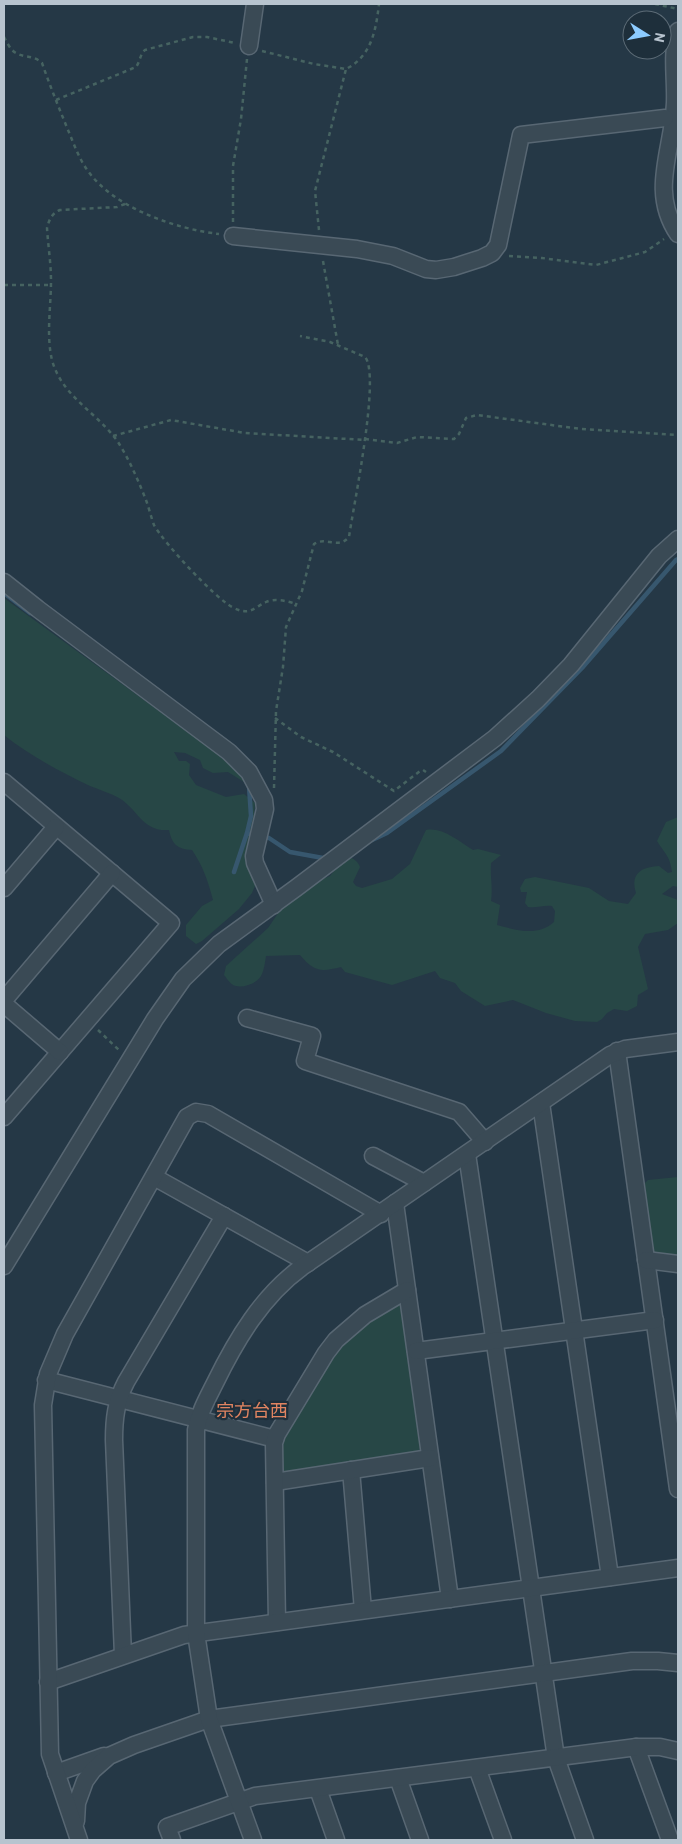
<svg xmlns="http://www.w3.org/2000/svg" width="682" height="1844" font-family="Barlow,'Noto Sans JP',sans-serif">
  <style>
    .green { fill: #274746 }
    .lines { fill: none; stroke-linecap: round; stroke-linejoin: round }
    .stream { stroke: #37576e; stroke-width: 4.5 }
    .minor-casing { stroke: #586773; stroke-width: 19 }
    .path { stroke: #466361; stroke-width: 2.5; stroke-dasharray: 4 4; stroke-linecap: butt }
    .minor { stroke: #3a4a55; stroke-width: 16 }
    .labels { text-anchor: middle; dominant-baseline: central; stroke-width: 4.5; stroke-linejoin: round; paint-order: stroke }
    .neighbourhood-label { font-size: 18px; fill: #e08461; stroke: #1e2f3b }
  </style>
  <rect width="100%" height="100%" fill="#253846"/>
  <g class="green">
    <path d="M4 598 229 762 248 780 244 782 228 772 213 773 203 768 200 760 185 753 174 752 179 761H186L190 764 189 775 196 785 226 797 244 794 255 803 253 827 257 881 252 893 239 909 202 941 196 944 186 936V925L202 906 213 900C208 881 203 866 192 850 177 849 172 844 169 830 142 832 138 809 119 798 110 793 100 790 90 786 61 772 30 756 4 735Z"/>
    <path d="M678 817V887L673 886 662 894 678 900V923L668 930 645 934 638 947 648 989 638 995 637 1006 627 1011 614 1009 607 1013 602 1019 597 1022 575 1021 546 1013 513 1000 485 1006 461 991 455 983 440 978 435 971 392 985 345 972 341 967C321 972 314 972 300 955L266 956C265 962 264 971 261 976 257 983 244 988 236 986 231 985 228 980 224 975L226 966 268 928 283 906 315 882 330 876 346 856C353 858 358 861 360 867L353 882 356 886 362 888 392 879 410 864 426 830C443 827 458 841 473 850L478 849 501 855 491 863C490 876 493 889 491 901L500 905 497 925C516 930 538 937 554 922L555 911 552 906C544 905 537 908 528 907L525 903 527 892H521L520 888 525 879 535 877 589 888 609 901 628 904 636 893C630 874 641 867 659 866L668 873 672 872C670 856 665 854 657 841L666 822Z"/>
    <polygon points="678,1177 678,1257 656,1253 651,1249 643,1185 648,1180"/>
    <polygon points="397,1300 404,1303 422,1446 417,1453 286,1472 281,1469 281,1439 333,1349"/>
  </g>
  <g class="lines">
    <g class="stream">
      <polyline points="4,593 30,613"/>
      <polyline points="247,833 251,816 249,786"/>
      <polyline points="263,837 269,838 290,852 323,858 327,857"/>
      <polyline points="370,841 387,833 501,751 582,668 676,560 678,559"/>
      <polyline points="234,872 247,833 255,835"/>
    </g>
    <defs>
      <g id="minor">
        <path d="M678 31C671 55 676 79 675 103 673 150 649 191 678 234"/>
        <polyline points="249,46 255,4"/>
        <polyline points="233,236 357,249 393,256 426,269 436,270 454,267 482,258 492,253 498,245 521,135 665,118"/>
        <polyline points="4,582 38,609 229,752 249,772 264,800 265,809 254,856 255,863 274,905"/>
        <polyline points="4,782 171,923 4,1117"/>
        <polyline points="4,888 56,827"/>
        <polyline points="4,1000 112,873"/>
        <polyline points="4,1004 60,1052"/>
        <polyline points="247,1018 312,1036 305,1061 459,1112 485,1142"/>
        <polyline points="617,1051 678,1489"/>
        <polyline points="541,1103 610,1577"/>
        <polyline points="467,1154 556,1758 585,1840"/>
        <polyline points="373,1156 424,1183"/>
        <polyline points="154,1177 308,1263"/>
        <polyline points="395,1203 450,1599"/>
        <polyline points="646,1260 678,1264"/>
        <polyline points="4,1266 155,1019 183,979 219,944 296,888 495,738 538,699 571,665 659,556 678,539"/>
        <polyline points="416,1351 655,1320"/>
        <polyline points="46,1380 275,1439"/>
        <polyline points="351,1470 363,1610"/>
        <polyline points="275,1482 430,1458"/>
        <polyline points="277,1622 274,1443 277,1434 326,1353 336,1340 365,1315 407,1290"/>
        <path d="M123 1655 114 1440C114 1419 116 1401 126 1382L224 1216"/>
        <polyline points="48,1682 184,1635 678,1568"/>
        <polyline points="636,1747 670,1840"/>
        <polyline points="477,1768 503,1840"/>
        <polyline points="56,1773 104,1756"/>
        <polyline points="398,1778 420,1840"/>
        <polyline points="318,1789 336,1840"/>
        <polyline points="76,1821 77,1803 85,1781 93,1770 109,1756 134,1745 209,1719 632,1661 658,1661 678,1663"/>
        <polyline points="79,1840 50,1754 43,1405 48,1374 65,1334 187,1117 196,1112 208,1114 381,1214"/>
        <polyline points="172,1840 167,1827 255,1796 637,1747 660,1747 678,1751"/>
        <path d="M253 1840 209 1719 196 1633V1430C199 1413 207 1399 215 1383 236 1340 262 1296 302 1267L610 1055 625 1049 678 1042"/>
      </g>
    </defs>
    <use href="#minor" class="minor-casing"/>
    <g class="path">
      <polyline points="655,4 678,9"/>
      <path d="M4 37C7 42 10 50 16 53 24 58 34 55 42 63 50 86 59 108 68 130 74 144 79 159 88 171 114 208 176 229 219 234"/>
      <path d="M262 51 314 64 346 69C372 56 376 29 379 4"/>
      <path d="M56 100 136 67C140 62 140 54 145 50L193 37H207L235 43"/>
      <path d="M125 204 117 207 60 210C52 213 49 220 47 228 48 245 51 263 51 281 51 306 46 335 52 360 62 397 97 412 118 442 129 459 138 480 146 500 149 508 151 517 154 525 164 543 214 597 232 607 249 616 252 609 266 602 274 598 288 601 296 604"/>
      <polyline points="233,222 233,166 241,119 247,59"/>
      <polyline points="319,230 315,191 346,69"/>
      <polyline points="509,256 542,258 596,265 645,252 664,239"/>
      <polyline points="323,261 338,345"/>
      <polyline points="4,285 51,285"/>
      <polyline points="113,436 171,420 245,433 365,440"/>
      <polyline points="365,439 397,443 417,437 454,439 459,434 466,418 477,415 581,429 678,435"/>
      <polyline points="275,718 301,737 333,752 394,791 420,771 423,770 426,772"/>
      <path d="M274 788 276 711 283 667 286 627 302 591 314 544C326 536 338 550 349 537 353 508 381 375 365 357L330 342 300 336"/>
      <polyline points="98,1030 120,1051"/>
    </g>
    <use href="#minor" class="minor"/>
  </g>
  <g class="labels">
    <g class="neighbourhood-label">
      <text x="252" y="1410">宗方台西</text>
    </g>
  </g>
  <rect width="682" height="1844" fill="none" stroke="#b8c4cf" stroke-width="10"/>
  <g transform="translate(647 35) rotate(101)"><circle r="24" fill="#1e2f3b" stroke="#5c6b76"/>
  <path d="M0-4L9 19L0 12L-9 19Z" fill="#8ccbff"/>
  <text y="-8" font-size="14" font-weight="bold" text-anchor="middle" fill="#b8c4cf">N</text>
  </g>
</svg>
